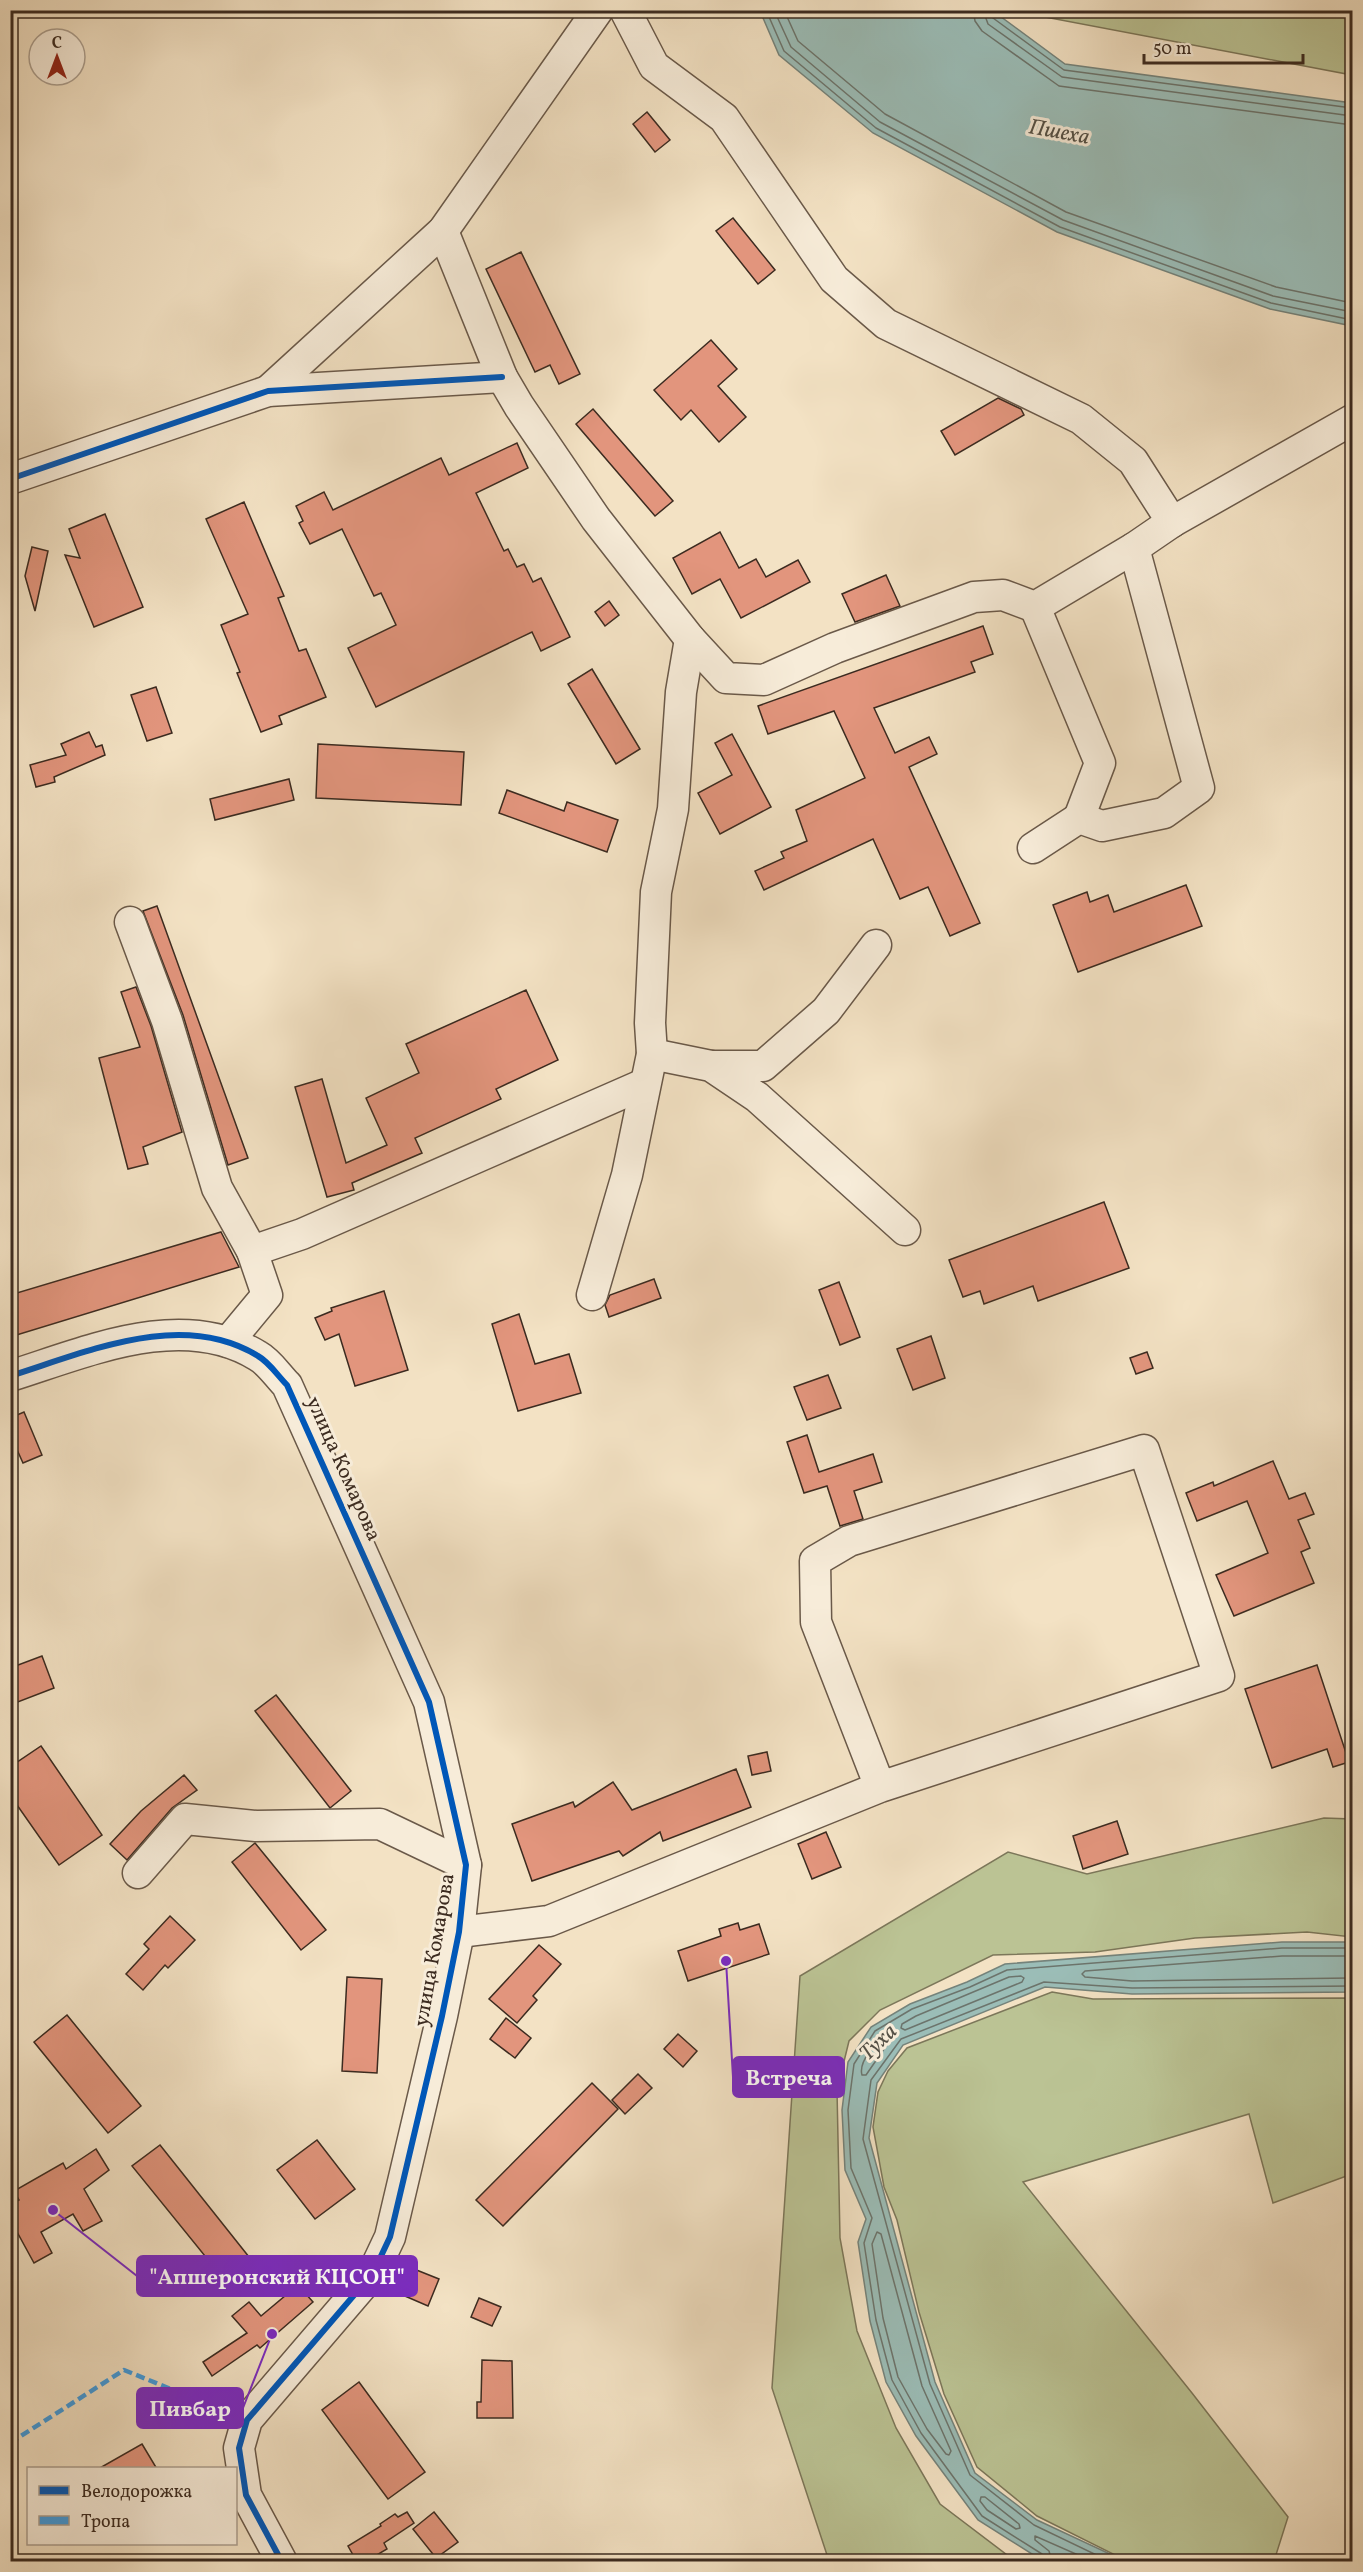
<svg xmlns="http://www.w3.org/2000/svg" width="1363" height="2572" font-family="Vollkorn,serif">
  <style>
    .green { fill: #bbc394; stroke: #7c775a; stroke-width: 1.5 }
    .water { fill: #9bbdb7; stroke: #75837b; stroke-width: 1.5 }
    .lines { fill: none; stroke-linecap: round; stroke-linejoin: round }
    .shore { stroke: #6c746c; stroke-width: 1.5 }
    .building { fill: #e2957d; stroke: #3c2b20; stroke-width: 1.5 }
    .minor-casing { stroke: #6a5949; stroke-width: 33 }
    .minor { stroke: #f7ecd9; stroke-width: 30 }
    .quiet { stroke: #3f9ce0; stroke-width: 4.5; stroke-dasharray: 9 4.5; stroke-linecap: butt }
    .cycleway-casing { stroke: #f7ecd9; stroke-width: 10 }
    .cycleway { stroke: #0057b8; stroke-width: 6 }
    .labels { text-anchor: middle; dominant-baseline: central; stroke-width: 6; stroke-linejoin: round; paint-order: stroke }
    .street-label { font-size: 21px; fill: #3c2b20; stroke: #f7ecd9 }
    .water-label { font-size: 22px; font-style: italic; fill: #545046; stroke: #f7ecd9 }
    .leader { fill: none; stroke: #7b2cbf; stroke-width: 2 }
    .callout-dot { fill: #7b2cbf; stroke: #f7ecd9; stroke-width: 2 }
    .callout { fill: #7b2cbf; stroke: #7b2cbf; stroke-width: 2 }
    .callout-label { font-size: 22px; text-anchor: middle; font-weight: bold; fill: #fff }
  </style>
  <rect width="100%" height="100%" fill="#f3e2c4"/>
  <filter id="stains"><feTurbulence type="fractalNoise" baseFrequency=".00333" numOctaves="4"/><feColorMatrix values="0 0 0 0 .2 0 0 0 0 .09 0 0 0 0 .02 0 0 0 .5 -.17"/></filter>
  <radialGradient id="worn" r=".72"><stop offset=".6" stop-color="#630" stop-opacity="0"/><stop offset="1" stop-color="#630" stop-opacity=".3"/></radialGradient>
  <g class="green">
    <polygon points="1013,11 1352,11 1352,75"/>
    <polygon points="1324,1818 1352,1819 1352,1937 1307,1932 1195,1938 1095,1952 993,1955 880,2010 849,2041 837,2090 840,2238 857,2331 896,2428 940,2504 1015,2561 829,2561 772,2388 800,1976 1008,1852 1087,1874"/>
    <polygon points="1052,1992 1093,1999 1352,1998 1352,2174 1273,2203 1249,2114 1023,2182 1192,2393 1288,2517 1274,2561 1127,2561 1037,2516 977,2467 944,2394 919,2312 897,2220 884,2187 873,2127 878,2092 888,2071 907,2048"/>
  </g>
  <g class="water">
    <polygon points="760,11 993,11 1065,64 1352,103 1352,326 1270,309 1057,232 873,133 779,55"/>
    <polygon points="1282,1942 1352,1942 1352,1992 1132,1994 1045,1987 903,2045 877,2083 869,2138 935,2382 975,2473 1037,2520 1112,2555 1121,2561 1043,2561 978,2520 916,2436 886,2382 870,2321 858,2242 866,2219 845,2170 842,2110 848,2062 871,2027 910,2004 967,1982 1005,1964"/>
  </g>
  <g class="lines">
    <g class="shore">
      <polyline points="766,10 784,51 876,128 1060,227 1271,303 1352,320"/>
      <polyline points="774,10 791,47 880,122 1063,220 1273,296 1352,312"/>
      <polyline points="784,10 798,41 885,114 1066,212 1276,287 1352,303"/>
      <polyline points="973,10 975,21 982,31 1059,86 1352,125"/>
      <polyline points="983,10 988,24 1062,77 1352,116"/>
      <polyline points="990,10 993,18 1064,70 1352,108"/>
      <polyline points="1352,1956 1282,1956 1085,1971 1082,1974 1085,1977 1132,1981 1352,1978"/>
      <polygon points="1021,1976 1024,1978 1022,1982 905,2030 901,2028 902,2024 916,2016 1009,1977"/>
      <path d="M889 2032H892L893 2036 866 2075H862C858 2062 877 2039 889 2032Z"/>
      <polygon points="877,2232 881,2234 922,2386 951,2451 949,2455 946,2454 927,2429 898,2377 883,2318 872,2244"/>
      <polygon points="981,2497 985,2497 1019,2524 1020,2528 1016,2529 987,2510 980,2501"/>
      <polyline points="1045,2562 1042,2554 982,2516 921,2433 892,2380 876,2320 864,2243 872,2218 851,2168 848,2110 854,2064 875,2031 912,2009 970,1987 1007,1970 1282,1948 1352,1948"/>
      <polyline points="1052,2562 1049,2551 1035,2540 1035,2536 1094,2562"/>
      <polyline points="1111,2562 1034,2525 970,2475 930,2384 863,2139 871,2080 901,2039 1044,1982 1132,1988 1352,1986"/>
    </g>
  </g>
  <g class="building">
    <polygon points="647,112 670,140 655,152 633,124"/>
    <polygon points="733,218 775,270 758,284 716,231"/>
    <polygon points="521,252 580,374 559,384 550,365 535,372 486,269"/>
    <polygon points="711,340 737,369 718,386 746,417 719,442 691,410 681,420 654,390"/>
    <polygon points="998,398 1021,409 1024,415 955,455 941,431"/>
    <polygon points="593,409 673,501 655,516 576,424"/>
    <polygon points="517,443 528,468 476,493 504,551 508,549 517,567 524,564 533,582 541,578 570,637 541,651 532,632 376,707 348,648 396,625 381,593 374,596 342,529 310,544 299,523 303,521 296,506 324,492 333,510 441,458 449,475"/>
    <polygon points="244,502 284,596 278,598 299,651 306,649 326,697 279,716 282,724 261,732 237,673 240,672 221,625 248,614 206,519"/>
    <polygon points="105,514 143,607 94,627 65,555 80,558 69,529"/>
    <polygon points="720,532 739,568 756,559 766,577 798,560 810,582 741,618 720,579 692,594 673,558"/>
    <polygon points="32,547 48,551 35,611 25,576"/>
    <polygon points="886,575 900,606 855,622 842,594"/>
    <polygon points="609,601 619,615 605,626 595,612"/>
    <polygon points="983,626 993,654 971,662 975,672 874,708 895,753 929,737 937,754 909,767 980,923 950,936 928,887 900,899 873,839 764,890 755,871 784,858 781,852 807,841 796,810 865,778 834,711 768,734 758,706"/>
    <polygon points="592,669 640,749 616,764 568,684"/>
    <polygon points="156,687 172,733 147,741 131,695"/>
    <polygon points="89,732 96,747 102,745 105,755 54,777 55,782 36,787 30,765 66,755 61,744"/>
    <polygon points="732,734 771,807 720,834 698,793 732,775 715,743"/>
    <polygon points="318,744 464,752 461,805 316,798"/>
    <polygon points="289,779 294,800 215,820 210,799"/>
    <polygon points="507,790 564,811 567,802 618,820 607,852 499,813"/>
    <polygon points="1186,885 1202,926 1078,972 1053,905 1087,892 1090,902 1108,895 1114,912"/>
    <polygon points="157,906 248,1158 228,1165 183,1015 143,911"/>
    <polygon points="136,987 151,1026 182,1132 143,1147 148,1164 128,1169 99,1058 140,1047 121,992"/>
    <polygon points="526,990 558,1060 496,1089 501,1099 415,1138 422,1153 352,1183 354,1190 327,1197 295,1087 322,1079 346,1163 387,1145 366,1098 419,1073 406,1044"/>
    <polygon points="1104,1202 1129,1268 1038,1301 1033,1286 984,1304 980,1291 963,1297 949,1260"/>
    <polygon points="221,1232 239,1267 10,1337 10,1295"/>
    <polygon points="654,1279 661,1298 609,1317 605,1305 610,1295"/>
    <polygon points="839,1282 860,1337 840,1345 819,1290"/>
    <polygon points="384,1291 408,1370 355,1386 339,1334 325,1340 315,1318 332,1311 331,1308"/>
    <polygon points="519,1314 535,1364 569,1354 581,1393 518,1411 492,1324"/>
    <polygon points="931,1336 945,1378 913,1390 897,1349"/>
    <polygon points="1147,1352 1153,1368 1136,1374 1130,1358"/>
    <polygon points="828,1375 841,1408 807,1420 794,1387"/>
    <polygon points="24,1412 42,1455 23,1463 10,1434 10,1418"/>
    <polygon points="807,1435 819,1472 873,1454 882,1482 854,1491 863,1519 840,1526 827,1486 804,1493 787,1442"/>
    <polygon points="1273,1461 1289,1499 1305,1493 1314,1514 1298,1520 1310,1548 1301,1552 1314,1583 1234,1616 1216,1575 1268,1553 1247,1501 1197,1521 1186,1493 1213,1482 1214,1486"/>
    <polygon points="42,1656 54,1688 10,1705 10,1668"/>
    <polygon points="1317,1665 1349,1762 1333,1767 1327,1749 1272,1768 1245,1689"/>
    <polygon points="276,1695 351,1791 330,1808 255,1711"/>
    <polygon points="41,1746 102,1835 59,1865 10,1795 10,1767"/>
    <polygon points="767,1752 771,1771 752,1775 748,1756"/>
    <polygon points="736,1769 751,1807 663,1841 660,1832 623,1856 619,1851 532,1881 512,1824 573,1802 575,1807 613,1782 632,1810"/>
    <polygon points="184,1775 197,1790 172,1808 127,1860 110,1844 141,1811"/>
    <polygon points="1117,1821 1128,1854 1083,1869 1073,1836"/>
    <polygon points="826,1832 841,1867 812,1879 798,1844"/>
    <polygon points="255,1843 326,1930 301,1950 232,1862"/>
    <polygon points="170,1916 195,1940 168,1968 165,1965 143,1990 126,1974 149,1949 144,1944"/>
    <polygon points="738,1923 740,1930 759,1924 769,1954 688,1981 678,1951 721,1936 719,1929"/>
    <polygon points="539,1945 561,1964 533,1996 537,2000 517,2023 489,1999"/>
    <polygon points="347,1977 382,1979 377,2073 342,2071"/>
    <polygon points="67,2015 141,2106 108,2133 34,2042"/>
    <polygon points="506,2018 531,2038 515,2058 490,2039"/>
    <polygon points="678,2034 697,2051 683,2067 664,2049"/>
    <polygon points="638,2074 652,2088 625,2114 612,2100"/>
    <polygon points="592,2083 618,2109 503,2226 476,2200"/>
    <polygon points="317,2140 355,2189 315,2219 277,2170"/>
    <polygon points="160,2145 261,2272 235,2293 132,2166"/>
    <polygon points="96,2149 109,2170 84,2189 102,2221 83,2231 73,2214 41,2232 52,2253 34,2263 10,2219 10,2205 19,2200 14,2191 63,2163 66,2169"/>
    <polygon points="409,2267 439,2279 428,2306 398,2293"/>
    <polygon points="298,2285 313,2302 260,2348 257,2345 212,2376 203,2362 247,2333 232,2316 249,2302 261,2316"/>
    <polygon points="479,2298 501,2307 492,2326 471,2317"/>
    <polygon points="482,2360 512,2361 513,2418 477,2418 477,2402 481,2402"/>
    <polygon points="359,2382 425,2472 388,2499 322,2410"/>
    <polygon points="142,2444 157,2469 98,2469"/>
    <polygon points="407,2512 414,2523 384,2543 387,2549 365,2562 357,2562 348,2546 381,2526 380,2524 395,2514 398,2517"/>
    <polygon points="434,2512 458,2542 436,2558 413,2529"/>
  </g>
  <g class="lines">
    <defs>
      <g id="minor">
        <polyline points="625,10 654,66 724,118 834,279 886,324 1081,419 1133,461 1172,522"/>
        <polyline points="443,231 502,377 519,406 596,519 690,639 726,678 764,680 835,648 974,597 1003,595 1035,607 1134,548 1172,522 1352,420"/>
        <polyline points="268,391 443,231 598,10"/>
        <polyline points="10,479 268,391 502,377"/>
        <polyline points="1035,607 1100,763 1079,818"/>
        <polyline points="1033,848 1079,818 1102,826 1164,813 1199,788 1134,548"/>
        <polyline points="130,922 167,1021 217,1188 252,1251"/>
        <polyline points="652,1054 711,1066 757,1097 905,1230"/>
        <polyline points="711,1066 763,1066 826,1011 876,945"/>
        <polyline points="592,1295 627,1175 652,1054 650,1023 656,892 673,809 681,692 690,639"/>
        <polyline points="228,1342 267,1295 252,1251 302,1234 644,1084"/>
        <path d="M10 1376C87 1352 182 1309 258 1356 269 1362 278 1376 287 1385L429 1702 466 1865 459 1932 442 2016 390 2237 373 2273 247 2420 239 2448 246 2495 282 2562"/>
        <polyline points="138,1873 185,1819 256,1826 380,1824 466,1865"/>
        <polyline points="459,1932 549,1921 880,1787 1219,1676 1144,1450 849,1541 815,1561 816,1622 880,1787"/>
      </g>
    </defs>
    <use href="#minor" class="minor-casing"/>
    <use href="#minor" class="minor"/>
    <polyline class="quiet" points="10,2443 124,2370 247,2420"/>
    <defs>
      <g id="cycleway">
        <polyline points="10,479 268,391 502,377"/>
        <path d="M10 1376C87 1352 182 1309 258 1356 269 1362 278 1376 287 1385L429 1702 466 1865 459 1932 442 2016 390 2237 373 2273 247 2420 239 2448 246 2495 282 2562"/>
      </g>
    </defs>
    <use href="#cycleway" class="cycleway-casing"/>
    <use href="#cycleway" class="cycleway"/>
  </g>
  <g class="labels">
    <g class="street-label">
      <text transform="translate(343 1469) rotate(66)">улица Комарова</text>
      <text transform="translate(435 1950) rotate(-80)">улица Комарова</text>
    </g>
    <g class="water-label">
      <text transform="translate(1059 133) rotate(10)">Пшеха</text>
      <text transform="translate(879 2043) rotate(-44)">Туха</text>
    </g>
  </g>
  <path class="leader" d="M726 1961L733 2077M53 2210L137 2276M272 2334L243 2408"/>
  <g class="callout-dot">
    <circle cx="726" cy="1961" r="6"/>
    <circle cx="53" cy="2210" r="6"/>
    <circle cx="272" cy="2334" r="6"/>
  </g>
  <g class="callout">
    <rect x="733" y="2057" width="111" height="40" rx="6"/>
    <rect x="137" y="2256" width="280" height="40" rx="6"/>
    <rect x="137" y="2388" width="106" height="40" rx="6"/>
  </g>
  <g class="callout-label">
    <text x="789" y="2085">Встреча</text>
    <text x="277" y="2284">"Апшеронский КЦСОН"</text>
    <text x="190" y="2416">Пивбар</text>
  </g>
  <rect width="1363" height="2572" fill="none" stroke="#f3e2c4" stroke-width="36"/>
  <rect x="12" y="12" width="1339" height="2548" fill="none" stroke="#3c2b20" stroke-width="3"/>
  <rect x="18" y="18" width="1327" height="2536" fill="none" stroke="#3c2b20" stroke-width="1.5"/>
  <rect x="27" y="2467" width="210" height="78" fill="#f7ecd9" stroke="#ac9f8f" stroke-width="1.5"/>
  <rect x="39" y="2486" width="30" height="9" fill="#0057b8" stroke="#ac9f8f" stroke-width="1.5"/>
  <text x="81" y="2497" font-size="18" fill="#3c2b20">Велодорожка</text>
  <rect x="39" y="2516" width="30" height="9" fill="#3f9ce0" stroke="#ac9f8f" stroke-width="1.5"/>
  <text x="81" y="2527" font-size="18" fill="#3c2b20">Тропа</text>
  <g transform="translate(57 57)"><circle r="28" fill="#f7ecd9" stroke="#ac9f8f" stroke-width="1.5"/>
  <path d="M0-4.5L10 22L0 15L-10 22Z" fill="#8f2418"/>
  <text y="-9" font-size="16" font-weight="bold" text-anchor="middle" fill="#3c2b20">С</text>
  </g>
  <path d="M1144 54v9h159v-9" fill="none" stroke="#3c2b20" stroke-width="3"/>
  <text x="1153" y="54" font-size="18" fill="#3c2b20" stroke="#f7ecd9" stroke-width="4.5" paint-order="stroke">50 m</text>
  <rect width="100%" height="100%" filter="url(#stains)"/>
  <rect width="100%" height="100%" fill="url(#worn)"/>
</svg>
